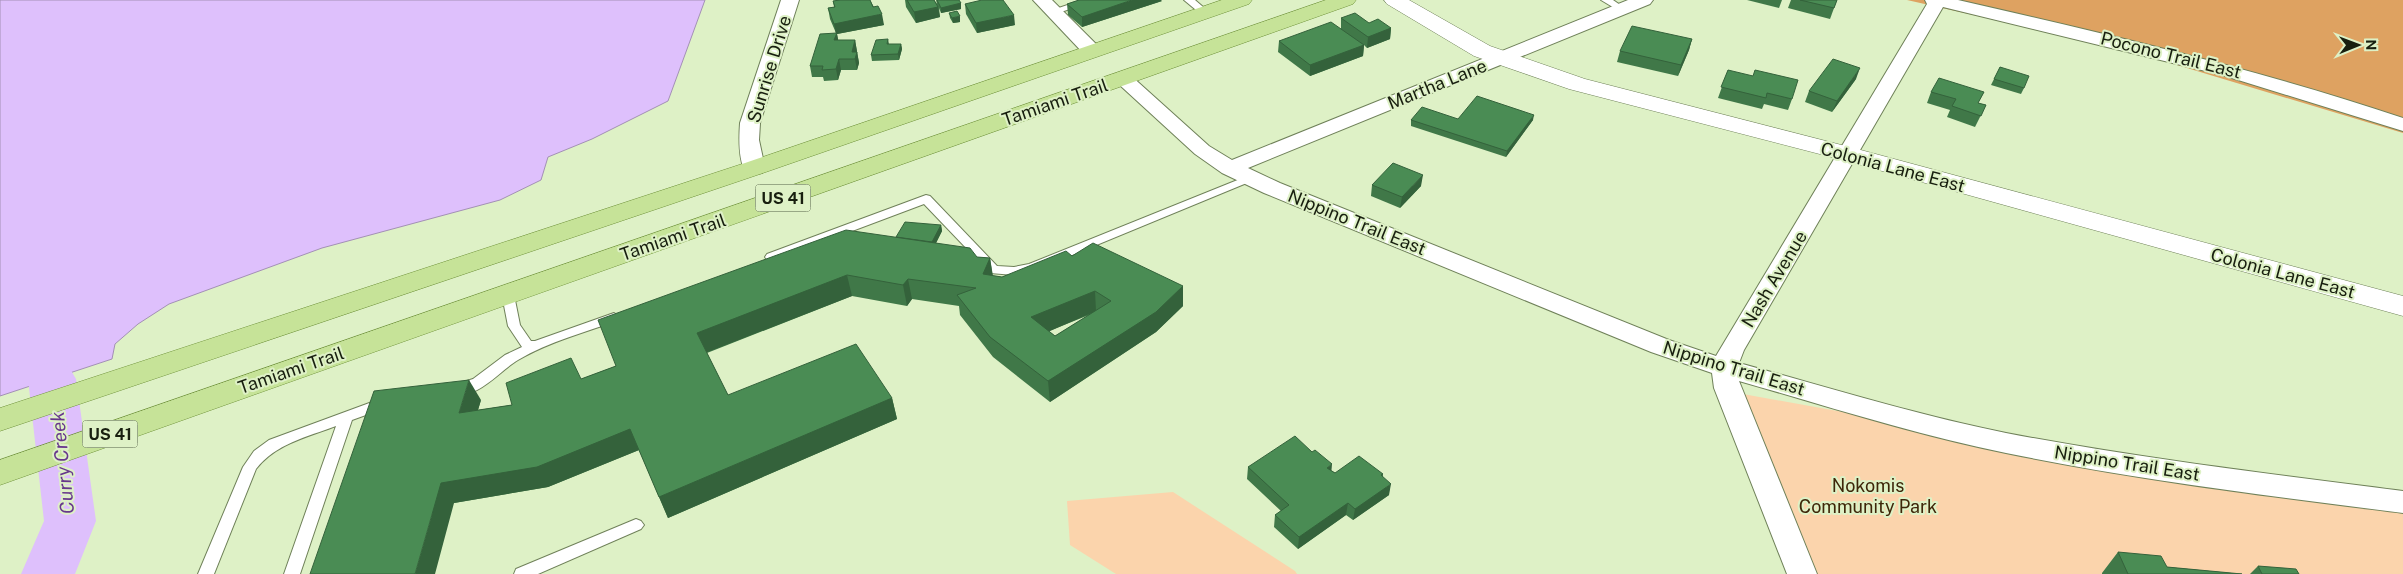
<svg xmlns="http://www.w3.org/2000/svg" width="2403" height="574" font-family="'Public Sans',sans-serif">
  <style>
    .green { fill: #fbd4ac }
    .forest { fill: #dea261 }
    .water { fill: #dec0fc; stroke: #a390b5 }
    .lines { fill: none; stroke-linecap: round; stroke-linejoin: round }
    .river { fill: #dec0fc; fill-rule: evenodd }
    .service-casing { stroke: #6f8159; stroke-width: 2 }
    .minor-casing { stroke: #6f8159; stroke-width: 2 }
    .tertiary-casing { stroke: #6f8159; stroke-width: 1 }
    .primary-casing { stroke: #70933b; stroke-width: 1 }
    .service { fill: #fff; fill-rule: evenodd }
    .minor { fill: #fff; fill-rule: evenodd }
    .tertiary { fill: #fff; fill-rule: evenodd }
    .primary { fill: #c6e398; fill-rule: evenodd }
    .wall { fill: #407848; fill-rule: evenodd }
    .shaded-wall { fill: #34623b }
    .building { fill: #4a8c54; stroke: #34623b; fill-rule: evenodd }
    .labels { text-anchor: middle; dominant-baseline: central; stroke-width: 4; stroke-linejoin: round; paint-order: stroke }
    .shield { fill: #def1c6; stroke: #535e46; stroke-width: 1 }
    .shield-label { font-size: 16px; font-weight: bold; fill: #181f0f }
    .street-label { font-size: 18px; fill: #181f0f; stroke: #def1c6 }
    .park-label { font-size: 18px; fill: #3e2609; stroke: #def1c6 }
    .water-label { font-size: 19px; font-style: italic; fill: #67378c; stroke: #def1c6 }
  </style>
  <rect width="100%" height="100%" fill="#def1c6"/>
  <g class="green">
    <polygon points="1743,394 2403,513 2403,574 1816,574"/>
    <polygon points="1173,492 1295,571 1297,574 1116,574 1070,545 1067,501"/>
  </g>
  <polygon class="forest" points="1907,0 2403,0 2403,133 2124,49"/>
  <polygon class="water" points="0,0 705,0 668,101 592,139 548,157 541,180 500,200 322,248 169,304 138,324 115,344 112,359 0,396"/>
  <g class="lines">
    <polygon class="river" points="52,362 69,367 76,379 96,521 75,574 21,574 44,521 28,379 35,367"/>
    <defs>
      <g id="service">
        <polygon points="1082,0 1097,0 1052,15 1047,12"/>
        <polygon points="1184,0 1195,0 1210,13 1208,15 1202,15"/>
        <polygon points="1601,0 1613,0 1626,9 1621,12"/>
        <polygon points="1250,175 1254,176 1256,178 1254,180 1036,270 1014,275 990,273 924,204 775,260 767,260 765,257 767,254 926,195 930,196 997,266 1014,267 1029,264"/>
        <path d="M508 291 514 295 520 325 531 341H535L614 313 620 317 619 320C586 332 548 342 518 360 499 371 477 401 451 394L449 390 451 386 473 379 505 355 522 347 508 326 502 295Z"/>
        <path d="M383 398 388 399 390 403 388 407 352 420 300 574H284L336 426C307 437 275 444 256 469L214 574H198L243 467 254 451 269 440Z"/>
        <polygon points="636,519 641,521 644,525 641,529 538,574 514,574 516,569"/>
      </g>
      <g id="minor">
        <path d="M781 0H799L760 123 759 140 765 168 762 173 754 174 746 173C738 160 739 138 740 123Z"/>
        <polygon points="1033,0 1052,0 1099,47 1101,51 1099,55 1085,55"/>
        <path d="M1628 0H1653L1650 4 1248 168 1280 183 1669 340 1716 356 1927 4 1925 0H1958C2108 34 2257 69 2403 118V131L2222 75 1943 7 1744 350 1739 363C1827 387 1916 415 2006 433 2137 458 2270 474 2403 491V513C2270 496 2137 480 2006 453 1916 435 1827 406 1739 381L1817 574H1787L1714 388 1712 373 1651 352 1264 193 1222 173 1195 154 1112 78 1115 74H1129L1209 146 1232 160Z"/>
      </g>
      <polygon id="tertiary" points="1384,0 1409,0 1490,46 1585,79 1857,149 2403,296 2403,316 1839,159 1569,89 1474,56 1387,4"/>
      <g id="primary">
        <polygon points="1222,0 1252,0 1249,4 763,173 0,431 0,408 745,163"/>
        <polygon points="1326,0 1356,0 1353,4 0,485 0,460"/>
      </g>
    </defs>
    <use href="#service" class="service-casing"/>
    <use href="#minor" class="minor-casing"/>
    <use href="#tertiary" class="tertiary-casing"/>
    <use href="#primary" class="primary-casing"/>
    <use href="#service" class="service"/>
    <use href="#minor" class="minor"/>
    <use href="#tertiary" class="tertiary"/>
    <use href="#primary" class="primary"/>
  </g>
  <g class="wall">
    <polygon points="838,0 870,0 884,25 837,34 838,40 855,40 859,63 857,70 841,70 838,80 824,81 823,77 812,77 810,66 836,33 830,19 828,8 834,7 833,1"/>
    <polygon points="905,0 934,0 937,4 936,0 961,3 961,9 941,13 939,8 940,17 916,23 906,7"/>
    <polygon points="1747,0 1782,0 1779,8"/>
    <polygon points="1791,0 1837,0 1830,19 1788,8"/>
    <polygon points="1162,1 1082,27 1068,15 1067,4"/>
    <polygon points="965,4 1015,25 977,33 966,14"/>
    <polygon points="949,13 960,22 953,23 950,18"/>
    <polygon points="1341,18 1369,23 1391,28 1390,39 1367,48 1364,45 1363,56 1310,76 1278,52 1279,41 1341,29"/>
    <polygon points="888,39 889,44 901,44 902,49 899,60 872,61 871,55"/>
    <polygon points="1692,39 1689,50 1678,76 1617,62 1620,51"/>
    <polygon points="2000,67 2024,88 2021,94 1991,85"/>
    <polygon points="1728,70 1792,99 1788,110 1764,104 1762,109 1718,98"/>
    <polygon points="1856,79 1832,112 1805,102 1809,91"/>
    <polygon points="1931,92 1984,92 1978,103 1986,105 1975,127 1947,117 1950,110 1927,103"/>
    <polygon points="1458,119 1533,120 1506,157 1411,126 1411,120"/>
    <polygon points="1372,185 1421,186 1400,208 1371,196"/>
    <path d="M941 225 942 231 936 243 977 257 990 258 993 276 1002 277 1072 256 1183 306 1156 332 1050 402 993 357 960 315 959 306 912 299 907 306 852 296 707 353 728 395 892 398 897 419 668 518 639 450 548 487 454 503 310 574 481 400 478 410 512 405 616 366 896 237ZM1089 315 1055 336 1049 331Z"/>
    <polygon points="1248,467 1332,471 1335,473 1383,474 1383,477 1389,495 1353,520 1346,515 1298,549 1274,527 1275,515 1281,511 1247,479"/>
    <polygon points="2118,552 2167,567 2242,574 2102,574 2102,573"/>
    <polygon points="2258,566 2299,574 2250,574"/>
  </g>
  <g class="shaded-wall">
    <polygon points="1132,0 1161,0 1162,1 1082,27 1082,17"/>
    <polygon points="961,3 961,9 941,13 941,8"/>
    <polygon points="938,7 940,17 916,23 914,12"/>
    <polygon points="882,14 884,25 837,34 839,44 834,40 836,34 834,24"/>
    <polygon points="1014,15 1015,25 977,33 976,23"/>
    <polygon points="960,16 960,22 953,23 952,18"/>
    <polygon points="1391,28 1390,39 1367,48 1368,37"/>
    <polygon points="1692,39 1689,50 1678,76 1681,65"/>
    <polygon points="855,40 859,63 857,70 855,59 852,52"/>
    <polygon points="901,44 902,49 899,60 898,54"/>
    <polygon points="1364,45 1363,56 1310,76 1310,65"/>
    <polygon points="839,59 841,70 838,80 836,69"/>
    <polygon points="1860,68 1856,79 1832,112 1837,101"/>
    <polygon points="1534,115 1533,120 1506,157 1507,151"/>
    <polygon points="1423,175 1421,186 1400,208 1402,197"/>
    <polygon points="941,225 942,231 927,261 925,255"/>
    <polygon points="990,258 993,279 983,274"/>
    <polygon points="847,275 852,296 705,353 697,333"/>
    <polygon points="908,279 912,299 907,306 903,285"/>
    <polygon points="1183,286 1183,306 1156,332 1050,402 1048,381"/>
    <polygon points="1095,291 1096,311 1034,338 1031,317"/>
    <polygon points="469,380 481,400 471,433 459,413"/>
    <polygon points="892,398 897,419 668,518 659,497"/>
    <polygon points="630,429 639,450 548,487 454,503 435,574 415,574 441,483"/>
    <polygon points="1332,464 1331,476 1327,468"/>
    <polygon points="1391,484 1389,495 1353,520 1355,509"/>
    <polygon points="1348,503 1346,515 1298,549 1299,537"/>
  </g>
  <g class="building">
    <polygon points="840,0 870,0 873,7 878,6 882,14 834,24 828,8 835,7 833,1"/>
    <polygon points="907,0 934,0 938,7 914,12"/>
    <polygon points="937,0 959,0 961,3 941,8"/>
    <polygon points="982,0 1003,0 1014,15 976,23 965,4"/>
    <polygon points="1079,0 1132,0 1082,17 1067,4"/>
    <polygon points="1800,0 1837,0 1834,8"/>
    <polygon points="957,11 960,16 952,18 949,13"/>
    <polygon points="1355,13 1369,23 1378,19 1391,28 1368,37 1341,18"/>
    <polygon points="1331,22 1364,45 1310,65 1279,41"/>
    <polygon points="1632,26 1692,39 1681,65 1620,51"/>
    <polygon points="837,33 834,40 855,40 852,52 857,52 855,59 839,59 836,69 822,70 823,66 810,66 820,34"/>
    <polygon points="888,39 887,44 901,44 898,54 871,55 876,40"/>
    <polygon points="1833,59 1860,68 1837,101 1809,91"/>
    <polygon points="2000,67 2029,76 2024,88 1994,79"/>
    <polygon points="1728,70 1753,76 1755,70 1798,80 1792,99 1767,93 1766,98 1721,87"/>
    <polygon points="1939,78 1984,92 1978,103 1986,105 1981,116 1952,106 1956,99 1931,92"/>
    <polygon points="1477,96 1534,115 1507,151 1411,120 1422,107 1458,119"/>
    <polygon points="1393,163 1423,175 1402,197 1372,185"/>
    <polygon points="905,222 941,225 932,242 896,237"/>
    <path d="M846 230 970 248 977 257 990 258 983 274 1002 277 1066 251 1072 256 1093 243 1183 286 1156 312 1048 381 990 337 957 295 976 288 908 279 903 285 847 275 697 333 728 395 856 344 892 398 659 497 630 429 537 467 441 483 415 574H310L374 391 469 380 459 413 512 405 506 383 571 358 581 379 616 366 598 320ZM1095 291 1111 301 1055 336 1031 317Z"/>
    <polygon points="1295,436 1312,452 1315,450 1332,464 1327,468 1335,473 1359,456 1383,474 1381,475 1391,484 1355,509 1348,503 1299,537 1275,515 1289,505 1248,467"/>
    <polygon points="2118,552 2161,556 2167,567 2242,574 2128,574"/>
    <polygon points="2258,566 2296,569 2299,574 2262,574"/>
  </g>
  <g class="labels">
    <g class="shield">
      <rect x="755.5" y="184.5" width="55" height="27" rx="4"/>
      <rect x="82.5" y="420.5" width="55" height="27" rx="4"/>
    </g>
    <g class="shield-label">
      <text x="783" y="198">US 41</text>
      <text x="110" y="434">US 41</text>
    </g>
    <g class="street-label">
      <text transform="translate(2171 55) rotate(14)">Pocono Trail East</text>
      <text transform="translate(769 69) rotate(-73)">Sunrise Drive</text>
      <text transform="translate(1437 84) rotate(-22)">Martha Lane</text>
      <text transform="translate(1055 102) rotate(-19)">Tamiami Trail</text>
      <text transform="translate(1893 167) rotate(15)">Colonia Lane East</text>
      <text transform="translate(1357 222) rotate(22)">Nippino Trail East</text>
      <text transform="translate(673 237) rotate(-19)">Tamiami Trail</text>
      <text transform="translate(2283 273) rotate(15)">Colonia Lane East</text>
      <text transform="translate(1774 279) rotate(-59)">Nash Avenue</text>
      <text transform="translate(1734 368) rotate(17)">Nippino Trail East</text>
      <text transform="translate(291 370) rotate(-19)">Tamiami Trail</text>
      <text transform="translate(2127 463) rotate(9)">Nippino Trail East</text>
    </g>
    <g class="park-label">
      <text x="1868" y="485">Nokomis<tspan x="1868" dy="21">Community Park</tspan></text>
    </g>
    <g class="water-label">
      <text transform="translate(62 463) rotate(-96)">Curry Creek</text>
    </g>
  </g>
  <g transform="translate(2358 45) rotate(89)" stroke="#def1c6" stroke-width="4" paint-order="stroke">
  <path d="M0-4L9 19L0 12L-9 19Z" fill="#181f0f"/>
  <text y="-8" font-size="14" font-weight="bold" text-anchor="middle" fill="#181f0f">N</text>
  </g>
</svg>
